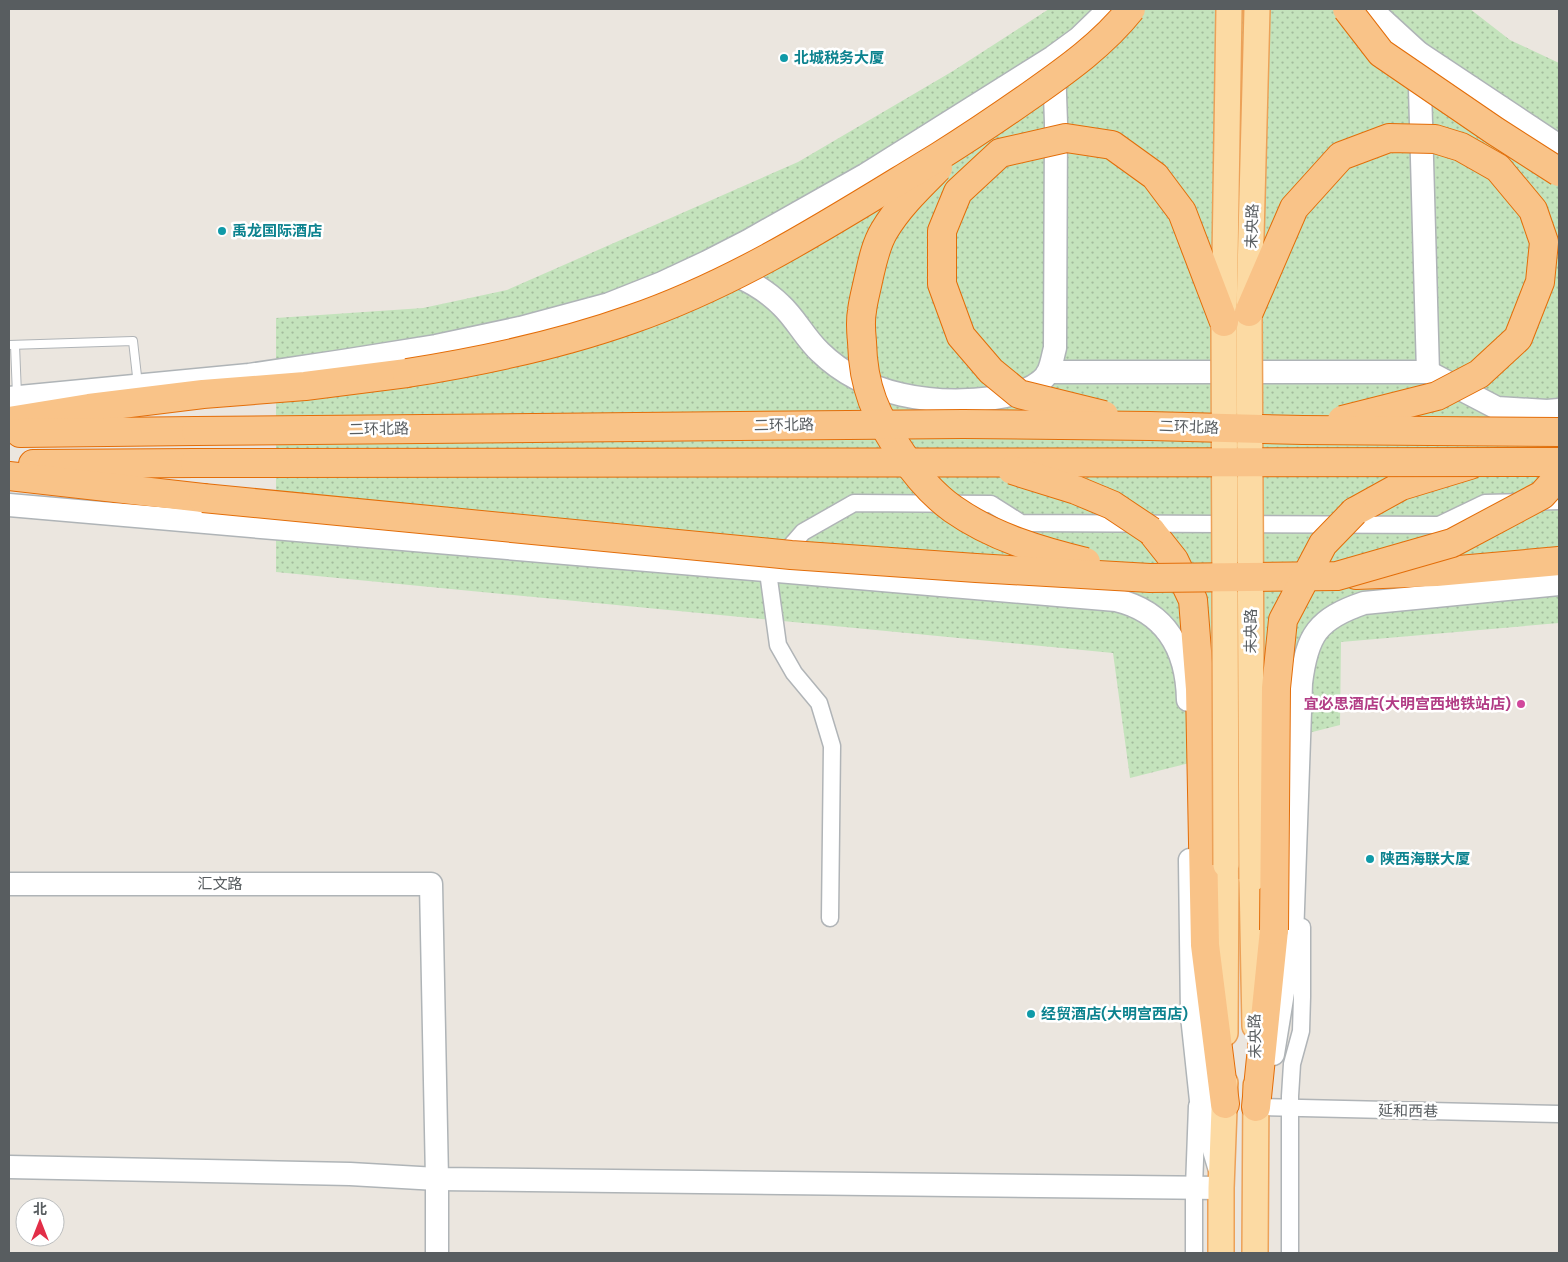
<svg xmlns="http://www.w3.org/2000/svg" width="1568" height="1262" font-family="'DM Sans','Noto Sans SC',sans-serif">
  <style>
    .grass { fill: url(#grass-dots) }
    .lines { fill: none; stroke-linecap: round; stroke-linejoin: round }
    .lane-casing { stroke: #b0b4b7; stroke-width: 10 }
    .street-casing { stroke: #b0b4b7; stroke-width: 19 }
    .secondary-casing { stroke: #afb4b7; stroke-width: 25 }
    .primary-casing { stroke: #eca158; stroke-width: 28 }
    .highway-casing { stroke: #e36d08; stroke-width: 30 }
    .lane { stroke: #fff; stroke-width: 8 }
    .street { stroke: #fff; stroke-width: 16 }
    .secondary { stroke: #fff; stroke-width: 22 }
    .primary { stroke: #fcdaa3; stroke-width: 25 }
    .highway { stroke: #f9c388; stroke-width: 28 }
    .primary-bridge-casing { stroke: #eca158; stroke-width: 28; stroke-linecap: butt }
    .highway-bridge-casing { stroke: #e36d08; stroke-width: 30; stroke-linecap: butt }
    .primary-bridge { stroke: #fcdaa3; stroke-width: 25 }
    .highway-bridge { stroke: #f9c388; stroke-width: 28 }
    .culture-dot { fill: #0f9aa8; stroke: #fff; stroke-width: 2 }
    .hotel-dot { fill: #d1479c; stroke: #fff; stroke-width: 2 }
    .labels { text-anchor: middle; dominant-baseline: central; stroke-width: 5; stroke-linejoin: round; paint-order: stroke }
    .culture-label { font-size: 15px; font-weight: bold; fill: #0d838f; stroke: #fff; text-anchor: start }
    .street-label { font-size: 15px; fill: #585d60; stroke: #fff }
    .hotel-label { font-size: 15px; font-weight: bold; fill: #b23c85; stroke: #fff; text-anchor: end }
  </style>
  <defs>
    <pattern id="grass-dots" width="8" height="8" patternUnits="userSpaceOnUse" patternTransform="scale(1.25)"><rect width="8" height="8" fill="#c4e3bc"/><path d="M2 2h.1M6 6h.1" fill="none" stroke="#a2bb9c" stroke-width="1.8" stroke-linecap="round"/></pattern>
  </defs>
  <rect width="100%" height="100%" fill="#ebe6df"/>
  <polygon class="grass" points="1049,9 1470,9 1510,40 1559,63 1559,623 1341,642 1340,725 1130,778 1113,653 276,572 276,318 423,308 507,290 798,162 953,71"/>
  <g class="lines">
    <defs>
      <g id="lane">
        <polyline points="9,345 133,341 138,385"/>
        <polyline points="15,345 17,395"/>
      </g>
      <g id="street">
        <polyline points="830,918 832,746 819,703 794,673 778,645 768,572 803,532 854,503 991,504 1021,523 1439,525 1485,503 1559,501"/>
        <polyline points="1256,1107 1559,1114"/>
        <polyline points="1194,1253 1194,1187 1197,1106"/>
        <polyline points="1290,1253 1290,1096 1292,1064 1301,1031 1302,997 1302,927"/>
      </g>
      <g id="secondary">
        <polyline points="1371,9 1419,53 1559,146"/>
        <polyline points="1419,53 1428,372"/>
        <path d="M723 269C745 279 764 288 781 305 796 319 805 338 820 352 865 396 933 406 994 398 1011 396 1042 388 1049 370 1052 363 1053 355 1055 348L1056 123 1054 66"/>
        <polyline points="1049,372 1428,372 1497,408 1547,411 1559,410"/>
        <polyline points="9,398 249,375 343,361 436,346 520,328 609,304 662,283 707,262 748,241 865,175 1053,57 1079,38 1109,9"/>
        <path d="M9 505C378 537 747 570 1116 600 1167 612 1187 650 1188 700"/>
        <polyline points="1190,860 1192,1016 1202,1110 1219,1167"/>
        <polyline points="9,884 431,884 437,1179 437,1253"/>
        <path d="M1273 1054 1292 937 1301 683C1307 635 1317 619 1364 603L1559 584"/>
        <polyline points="9,1167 350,1174 437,1179 1221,1188"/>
      </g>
      <g id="primary">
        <polyline points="1252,879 1255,1026"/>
        <polyline points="1225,1033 1226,865"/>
        <polyline points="1221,1253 1221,1188 1225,1083"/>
        <polyline points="1255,1253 1256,1086"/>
      </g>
      <g id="highway">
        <polyline points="9,421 89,408 203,394 305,386 407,373"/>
        <polyline points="20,433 196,431"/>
        <polyline points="33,464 195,463"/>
        <polyline points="9,476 203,498"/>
        <polyline points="1354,512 1401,486 1470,465"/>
        <polyline points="1151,531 1174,560 1193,600 1200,689 1205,945 1225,1104"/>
        <polyline points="1356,575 1436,572 1559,561"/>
        <polyline points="1256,1107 1274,930"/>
      </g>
    </defs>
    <use href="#lane" class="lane-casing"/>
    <use href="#street" class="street-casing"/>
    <use href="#secondary" class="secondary-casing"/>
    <use href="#primary" class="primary-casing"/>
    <use href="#highway" class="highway-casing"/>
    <use href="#lane" class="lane"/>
    <use href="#street" class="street"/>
    <use href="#secondary" class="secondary"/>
    <use href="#primary" class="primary"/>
    <use href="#highway" class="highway"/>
    <defs>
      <g id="primary-bridge">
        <polyline points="1226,865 1224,322 1229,9"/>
        <polyline points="1252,879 1249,312 1257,9"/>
      </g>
      <g id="highway-bridge">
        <polyline points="1347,9 1381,53 1495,131 1559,172"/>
        <path d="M938 168C919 187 898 207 884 231 875 246 872 264 868 281 866 291 863 301 862 311 860 321 861 332 862 342 863 387 876 417 902 454 916 475 932 494 953 509 993 537 1040 551 1086 562"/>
        <polyline points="1249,312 1294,208 1341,156 1389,138 1435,139 1461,147 1498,168 1533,210 1544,242 1540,282 1518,338 1479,374 1437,396 1342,420"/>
        <path d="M407 373C483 361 559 345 632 319 742 281 839 217 938 157 970 137 1001 116 1031 95 1068 69 1103 44 1131 9"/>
        <polyline points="1104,415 1019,394 991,371 961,336 942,284 942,231 958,192 1000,153 1066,138 1112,145 1155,176 1182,212 1224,322"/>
        <polyline points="196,431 963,424 1150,426 1303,430 1559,432"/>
        <polyline points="195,463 1559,462"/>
        <polyline points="1012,470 1076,490 1112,505 1151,531"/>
        <polyline points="203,498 791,555 976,568 1150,578 1337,576 1452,543 1542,495 1559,476"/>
        <polyline points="1274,930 1276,688 1283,620 1323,544 1354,512"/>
      </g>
    </defs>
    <use href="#primary-bridge" class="primary-bridge-casing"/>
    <use href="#highway-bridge" class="highway-bridge-casing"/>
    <use href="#primary-bridge" class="primary-bridge"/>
    <use href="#highway-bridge" class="highway-bridge"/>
  </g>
  <g class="culture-dot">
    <circle cx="784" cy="58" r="5"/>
    <circle cx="222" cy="231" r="5"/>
    <circle cx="1370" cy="859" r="5"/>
    <circle cx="1031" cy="1014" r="5"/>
  </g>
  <circle class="hotel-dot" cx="1521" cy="704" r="5"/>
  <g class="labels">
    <g class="culture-label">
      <text x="794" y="58">北城税务大厦</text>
      <text x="232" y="231">禹龙国际酒店</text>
      <text x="1380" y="859">陕西海联大厦</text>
      <text x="1041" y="1014">经贸酒店(大明宫西店)</text>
    </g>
    <g class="street-label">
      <text transform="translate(1252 226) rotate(-88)">未央路</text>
      <text transform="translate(784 425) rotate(-1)">二环北路</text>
      <text transform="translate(1189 427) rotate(2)">二环北路</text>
      <text transform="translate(379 429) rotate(-1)">二环北路</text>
      <text transform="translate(1251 631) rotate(-90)">未央路</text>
      <text x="220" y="884">汇文路</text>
      <text transform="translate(1255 1036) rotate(-91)">未央路</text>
      <text transform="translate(1408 1111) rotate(1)">延和西巷</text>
    </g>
    <g class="hotel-label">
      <text x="1511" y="704">宜必思酒店(大明宫西地铁站店)</text>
    </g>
  </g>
  <rect width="1568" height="1262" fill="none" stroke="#585d60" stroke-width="20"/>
  <g transform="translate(40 1222)"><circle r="24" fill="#ffffff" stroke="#bcbebf"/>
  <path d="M0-4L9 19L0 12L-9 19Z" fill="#e22e48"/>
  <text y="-8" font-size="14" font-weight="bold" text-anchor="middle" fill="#585d60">北</text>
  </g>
</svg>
